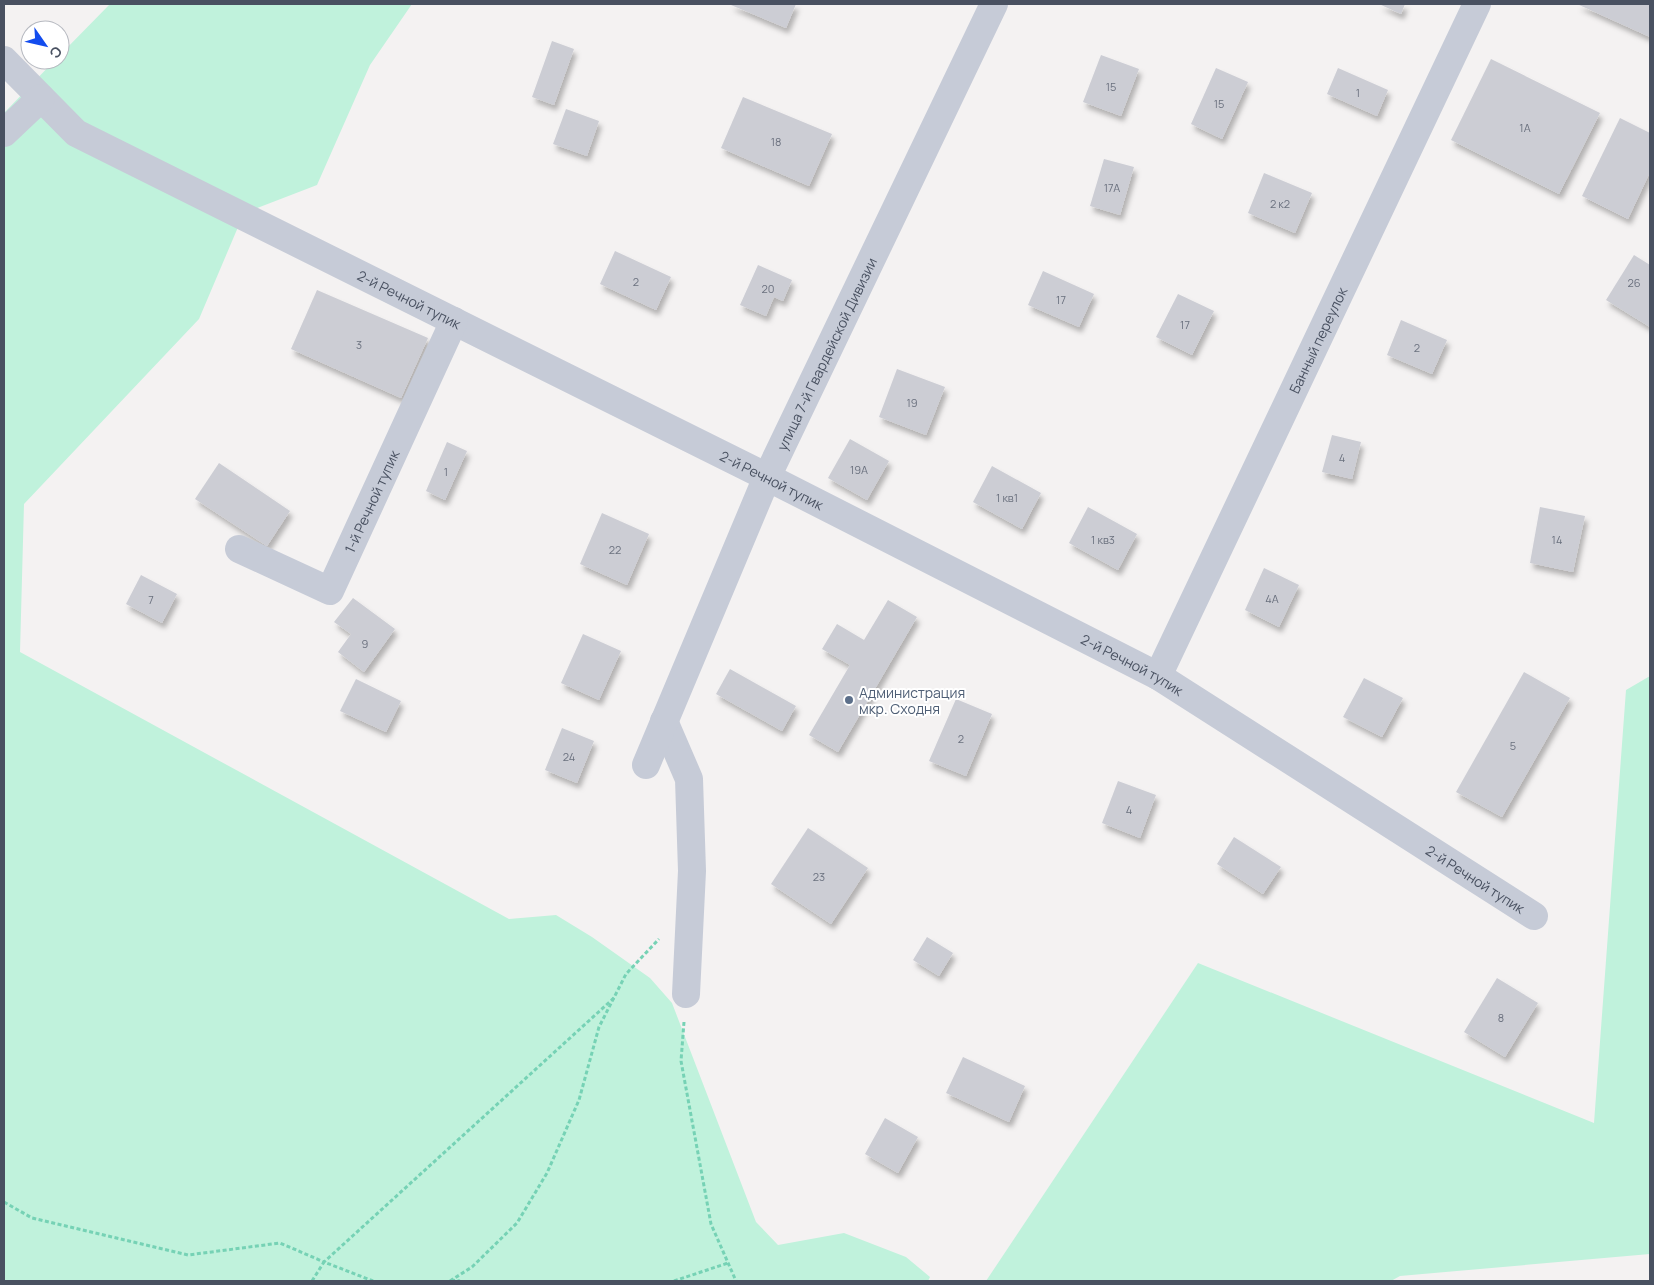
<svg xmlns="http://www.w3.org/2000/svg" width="1654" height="1285" font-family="Manrope,sans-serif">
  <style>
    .green { fill: #c0f2dc }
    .building { fill: #cccdd4; filter: url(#shadow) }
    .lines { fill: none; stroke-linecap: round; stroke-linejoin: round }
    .path { stroke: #76d2b5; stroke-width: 3; stroke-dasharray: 4 2.5; stroke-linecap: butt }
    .minor { stroke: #c6cbd7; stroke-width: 28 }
    .service-dot { fill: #5c6f8a; stroke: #fff; stroke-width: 2 }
    .labels { text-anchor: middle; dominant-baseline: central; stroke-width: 4; stroke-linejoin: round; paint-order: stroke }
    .number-label { font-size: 11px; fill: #6a707e }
    .street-label { font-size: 14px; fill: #495161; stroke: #fff }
    .service-label { font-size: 14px; fill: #4e5e75; stroke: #fff; text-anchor: start }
  </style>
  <defs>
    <filter id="shadow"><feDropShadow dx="3" dy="5.5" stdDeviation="2.5" flood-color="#0004"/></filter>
  </defs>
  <rect width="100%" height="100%" fill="#f4f2f2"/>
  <g class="green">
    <polygon points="110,4 412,4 370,65 317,185 244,213 199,319 24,504 20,652 509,919 556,915 592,937 650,978 672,1003 756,1222 778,1245 844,1233 906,1257 930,1277 928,1281 4,1281 4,113 55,60 60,60 60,55"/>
    <polygon points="1650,676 1650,1254 1400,1276 1391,1281 986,1281 1198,963 1594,1123 1626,690"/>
  </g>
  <g class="building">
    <polygon points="731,4 796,4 786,28 731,5"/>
    <polygon points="1379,4 1405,4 1401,14"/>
    <polygon points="1577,4 1650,4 1650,37"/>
    <polygon points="552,41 574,49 554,105 532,97"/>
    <polygon points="1101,55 1139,69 1121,116 1083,102"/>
    <polygon points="1491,59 1600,113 1559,194 1451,140"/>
    <polygon points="1216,68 1248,82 1222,139 1191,124"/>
    <polygon points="1338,68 1388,90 1377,116 1327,94"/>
    <polygon points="743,97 832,134 809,186 721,148"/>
    <polygon points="566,109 599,121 587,156 553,144"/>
    <polygon points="1620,118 1650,133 1650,172 1628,219 1582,196"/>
    <polygon points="1104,159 1134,167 1120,215 1090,206"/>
    <polygon points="1264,173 1312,193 1295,233 1248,213"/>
    <polygon points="615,251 671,277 656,310 600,284"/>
    <polygon points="1634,255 1650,265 1650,327 1606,300"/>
    <polygon points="758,265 792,280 783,301 774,297 766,316 740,305"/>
    <polygon points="1043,271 1094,294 1079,327 1028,305"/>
    <polygon points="317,290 428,338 401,398 291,349"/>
    <polygon points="1178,294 1214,311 1192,355 1156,337"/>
    <polygon points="1401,320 1447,340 1432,374 1387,355"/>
    <polygon points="897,369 945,387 926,435 879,417"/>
    <polygon points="1332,435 1361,442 1352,479 1322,472"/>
    <polygon points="850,439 889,461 867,500 828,478"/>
    <polygon points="447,442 467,451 445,500 426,491"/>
    <polygon points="219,463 290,511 267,546 195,499"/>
    <polygon points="992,466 1041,493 1022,529 973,502"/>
    <polygon points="1088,507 1137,534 1118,570 1069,543"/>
    <polygon points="1540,507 1585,516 1573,572 1530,563"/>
    <polygon points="602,513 649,534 627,585 580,564"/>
    <polygon points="1264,568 1299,585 1279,627 1245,610"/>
    <polygon points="141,575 177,594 162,623 126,604"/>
    <polygon points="353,598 395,629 364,672 338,652 351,634 334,622"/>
    <polygon points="888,600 917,617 838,752 809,735 850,665 822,649 837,624 864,640"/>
    <polygon points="583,634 621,651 599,700 561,683"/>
    <polygon points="730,669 796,706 782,731 716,694"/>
    <polygon points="1524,672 1570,698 1502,817 1456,792"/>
    <polygon points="1364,678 1403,698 1382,737 1343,717"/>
    <polygon points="356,679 401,701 386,732 340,711"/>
    <polygon points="956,699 992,714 966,776 929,761"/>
    <polygon points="562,728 594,741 577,783 545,770"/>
    <polygon points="1118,781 1156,795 1140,838 1102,823"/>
    <polygon points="808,828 868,868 831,924 771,884"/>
    <polygon points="1234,837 1281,867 1263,894 1217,864"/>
    <polygon points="927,937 953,953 939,976 913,960"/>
    <polygon points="1497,978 1538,1003 1505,1057 1464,1032"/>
    <polygon points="963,1057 1025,1086 1009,1122 946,1093"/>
    <polygon points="885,1118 918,1137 898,1173 865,1154"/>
  </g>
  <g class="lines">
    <g class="path">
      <polyline points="684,1022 681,1061 711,1224 736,1281"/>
      <polyline points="4,1202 32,1218 188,1255 280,1243 324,1262 615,997"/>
      <polyline points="451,1280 460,1281"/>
      <polyline points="312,1281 324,1262 373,1281"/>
      <polyline points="450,1281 472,1267 517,1223 547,1173 579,1100 599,1027 626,974 659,939"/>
      <polyline points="674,1281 728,1263"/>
    </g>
    <g class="minor">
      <path id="s1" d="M4 60 76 133 767 477 1158 676 1534 916"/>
      <polyline points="4,133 41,98"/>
      <path id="s2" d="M239 549 330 591 454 321"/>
      <path id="s3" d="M1158 676 1477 4"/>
      <polyline points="664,721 689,779 692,871 686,994"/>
      <path id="s4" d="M646 765 767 477 994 4"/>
    </g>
  </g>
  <circle class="service-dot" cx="849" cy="700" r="5"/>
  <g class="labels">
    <g class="number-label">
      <text x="1111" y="86">15</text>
      <text x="1358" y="92">1</text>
      <text x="1219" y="103">15</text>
      <text x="1525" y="127">1А</text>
      <text x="776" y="141">18</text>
      <text x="1112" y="187">17А</text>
      <text x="1280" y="203">2 к2</text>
      <text x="636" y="281">2</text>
      <text x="1634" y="282">26</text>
      <text x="768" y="288">20</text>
      <text x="1061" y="299">17</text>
      <text x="1185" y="324">17</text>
      <text x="359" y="344">3</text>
      <text x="1417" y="347">2</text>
      <text x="912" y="402">19</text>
      <text x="1342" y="457">4</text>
      <text x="859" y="469">19А</text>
      <text x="446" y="471">1</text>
      <text x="1007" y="497">1 кв1</text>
      <text x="1103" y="539">1 кв3</text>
      <text x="1557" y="539">14</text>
      <text x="615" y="549">22</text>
      <text x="1272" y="598">4А</text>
      <text x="151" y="599">7</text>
      <text x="365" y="643">9</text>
      <text x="961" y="738">2</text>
      <text x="1513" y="745">5</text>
      <text x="569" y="756">24</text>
      <text x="1129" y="809">4</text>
      <text x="819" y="876">23</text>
      <text x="1501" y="1017">8</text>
    </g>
    <g class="street-label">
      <text stroke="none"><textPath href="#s1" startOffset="475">2-й Речной тупик</textPath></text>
      <text stroke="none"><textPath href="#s3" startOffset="372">Банный переулок</textPath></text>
      <text stroke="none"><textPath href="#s4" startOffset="449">улица 7-й Гвардейской Дивизии</textPath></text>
      <text stroke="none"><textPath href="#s1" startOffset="880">2-й Речной тупик</textPath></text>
      <text stroke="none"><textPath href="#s2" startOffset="199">1-й Речной тупик</textPath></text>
      <text stroke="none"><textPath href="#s1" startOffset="1285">2-й Речной тупик</textPath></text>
      <text stroke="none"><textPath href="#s1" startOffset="1690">2-й Речной тупик</textPath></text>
    </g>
    <g class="service-label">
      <text x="859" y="692">Администрация<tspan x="859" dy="16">мкр. Сходня</tspan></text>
    </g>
  </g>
  <rect width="1654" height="1285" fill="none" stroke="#495161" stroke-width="10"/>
  <g transform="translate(45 45) rotate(124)"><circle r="24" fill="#ffffff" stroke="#b6b9c0"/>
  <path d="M0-4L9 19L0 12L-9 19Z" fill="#134cee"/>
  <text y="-8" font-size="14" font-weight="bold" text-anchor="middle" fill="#495161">С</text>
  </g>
</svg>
